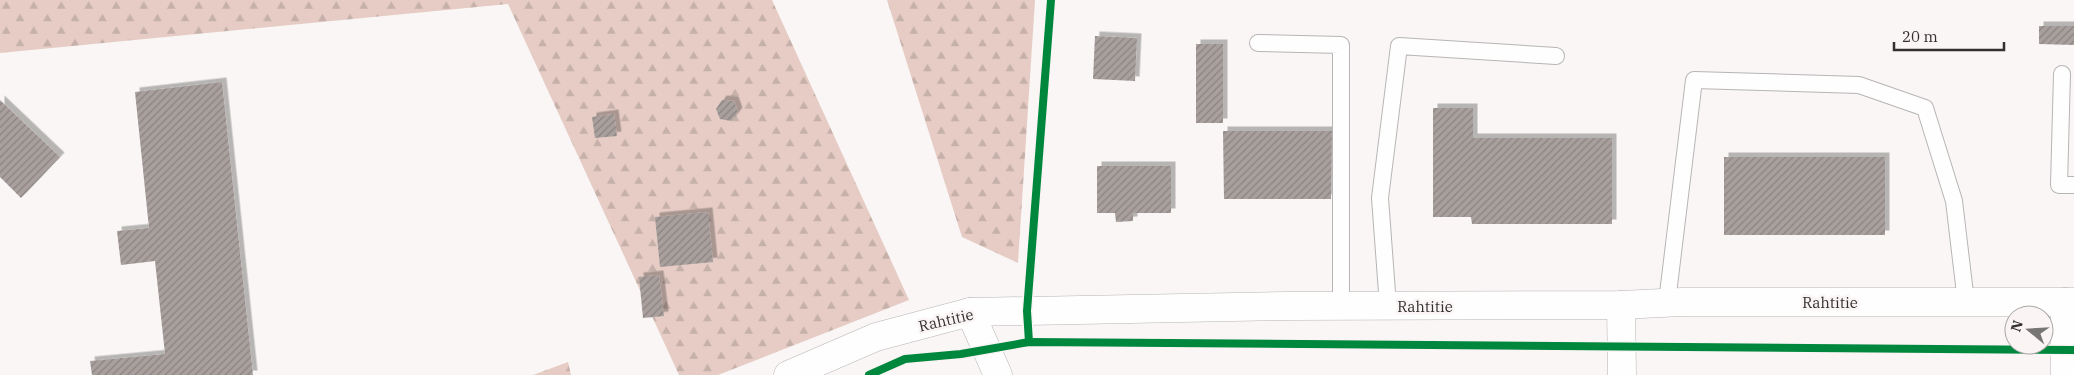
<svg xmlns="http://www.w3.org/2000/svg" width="2074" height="375" font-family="'IBM Plex Serif',serif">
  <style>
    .forest { fill: url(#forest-firs) }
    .building { fill: url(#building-hatch); filter: url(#shadow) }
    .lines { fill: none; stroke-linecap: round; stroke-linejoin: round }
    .lane-casing { stroke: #b7b5b4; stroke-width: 18 }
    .street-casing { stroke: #b7b5b4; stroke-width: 29 }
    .lane { stroke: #fefefe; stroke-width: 16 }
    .street { stroke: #fefefe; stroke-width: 28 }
    .cycleway-casing { stroke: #faf5f4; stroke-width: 11 }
    .cycleway { stroke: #00873e; stroke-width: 8 }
    .labels { text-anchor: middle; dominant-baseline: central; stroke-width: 5; stroke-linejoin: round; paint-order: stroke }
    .street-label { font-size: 15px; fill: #323030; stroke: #faf5f4 }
  </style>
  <defs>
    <pattern id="forest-firs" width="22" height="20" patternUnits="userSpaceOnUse" patternTransform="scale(1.25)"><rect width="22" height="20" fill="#e6ccc5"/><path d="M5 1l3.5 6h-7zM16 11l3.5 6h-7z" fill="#c6b0aa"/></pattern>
    <pattern id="building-hatch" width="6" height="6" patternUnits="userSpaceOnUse" patternTransform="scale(1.25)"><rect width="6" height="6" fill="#a9a09e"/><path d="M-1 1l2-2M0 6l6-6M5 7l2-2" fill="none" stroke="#8a8381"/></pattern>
    <filter id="shadow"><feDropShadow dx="4.5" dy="-4.5" stdDeviation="0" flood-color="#0004"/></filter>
  </defs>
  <rect width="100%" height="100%" fill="#f9f6f5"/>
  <g class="forest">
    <polygon points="0,0 772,0 909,300 718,375 679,375 508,4 0,53"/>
    <polygon points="887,0 1035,0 1018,263 962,237"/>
    <polygon points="568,362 571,375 533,375"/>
  </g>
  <g class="building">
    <polygon points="2039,26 2074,26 2074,45 2039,44"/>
    <polygon points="1095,36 1137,38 1135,81 1093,79"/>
    <rect x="1196" y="44" width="27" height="79"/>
    <polygon points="222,82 253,375 92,375 90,361 165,354 155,261 121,265 117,231 149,228 135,92"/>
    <polygon points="0,100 60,157 21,198 0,177"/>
    <polygon points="722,100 734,101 738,112 731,121 720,119 716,109"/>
    <polygon points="1433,108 1473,108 1473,138 1612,138 1612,224 1472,224 1471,217 1433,217"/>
    <polygon points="614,114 617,136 595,138 592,117"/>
    <polygon points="1223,131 1332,131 1331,199 1224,199"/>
    <rect x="1724" y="157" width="161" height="78"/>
    <polygon points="1097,166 1171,166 1171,213 1133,213 1133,221 1116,222 1115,213 1097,213"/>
    <polygon points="708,212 713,262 660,267 655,217"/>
    <polygon points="659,275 664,316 643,318 639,277"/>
  </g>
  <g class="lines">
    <defs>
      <g id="lane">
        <polyline points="1258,43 1341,45 1341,306"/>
        <polyline points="2062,74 2059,185 2074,185"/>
        <polyline points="1667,302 1694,80 1859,85 1925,108 1954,201 1966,302"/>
        <polyline points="1388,306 1380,198 1399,46 1556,56"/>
      </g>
      <g id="street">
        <polyline points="2065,302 2065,375"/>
        <polyline points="1621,305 1622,375"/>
        <polyline points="970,312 998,375"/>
        <polyline points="788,375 876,337 970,312 1288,306 1621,305 1682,302 2074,302"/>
      </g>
    </defs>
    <use href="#lane" class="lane-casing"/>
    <use href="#street" class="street-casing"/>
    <use href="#lane" class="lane"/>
    <use href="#street" class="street"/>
    <defs>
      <g id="cycleway">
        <polyline points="1029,342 1027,311 1051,0"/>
        <polyline points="869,375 905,359 961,354 1029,342 2074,350"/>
      </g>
    </defs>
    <use href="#cycleway" class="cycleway-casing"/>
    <use href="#cycleway" class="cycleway"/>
  </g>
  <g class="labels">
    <g class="street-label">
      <text x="1830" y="302">Rahtitie</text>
      <text x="1425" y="306">Rahtitie</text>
      <text transform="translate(946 320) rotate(-13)">Rahtitie</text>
    </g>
  </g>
  <g transform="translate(2029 330) rotate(288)"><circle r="24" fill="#faf5f4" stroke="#aaa6a6"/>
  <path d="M0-4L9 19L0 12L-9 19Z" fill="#787575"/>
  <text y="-8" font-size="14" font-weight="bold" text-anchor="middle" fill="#323030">N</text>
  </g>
  <path d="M1894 42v8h110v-8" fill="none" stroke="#323030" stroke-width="2.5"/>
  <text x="1902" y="42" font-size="15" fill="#323030" stroke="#faf5f4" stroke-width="4" paint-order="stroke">20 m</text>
</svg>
